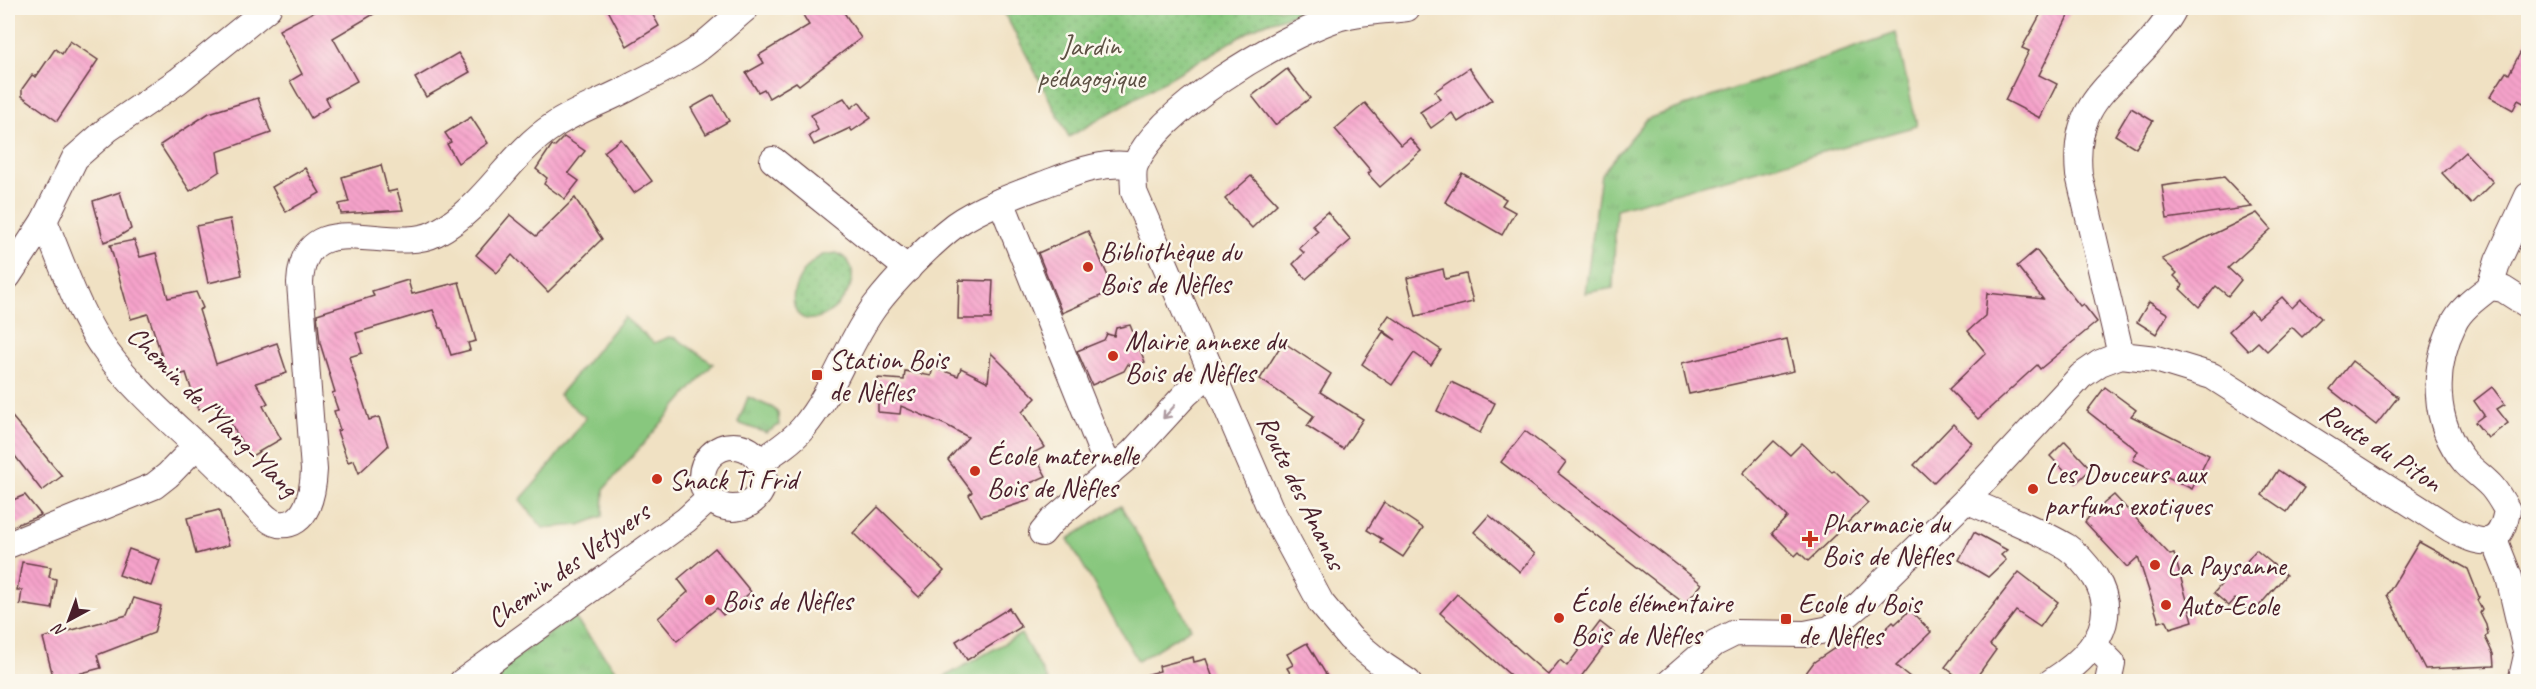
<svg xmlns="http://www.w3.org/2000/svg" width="2536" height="689" font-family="Caveat,sans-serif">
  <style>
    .grass { fill: url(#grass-tufts); stroke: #697354; stroke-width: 1.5 }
    .park { fill: url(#park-dots); stroke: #697354; stroke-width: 1.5 }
    .pitch { fill: #88c77e; stroke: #697354; stroke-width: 1.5 }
    .building { fill: url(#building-back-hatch) }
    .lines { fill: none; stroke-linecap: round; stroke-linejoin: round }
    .minor-casing { stroke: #633c42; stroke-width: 28 }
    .minor { stroke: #fff; stroke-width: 26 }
    .oneway { stroke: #ae9aa0 }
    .poi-dot { fill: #c8321e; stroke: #fbf7ec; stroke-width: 2 }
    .labels { text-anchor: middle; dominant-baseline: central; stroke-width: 5; stroke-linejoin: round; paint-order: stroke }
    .park-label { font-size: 28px; fill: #5d5144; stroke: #fbf7ec }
    .poi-label { font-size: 28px; fill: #4a1f2b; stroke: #fbf7ec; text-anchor: start }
    .street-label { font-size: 28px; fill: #4a1f2b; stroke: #fbf7ec }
  </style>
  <defs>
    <pattern id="grass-tufts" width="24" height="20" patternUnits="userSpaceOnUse" patternTransform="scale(1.5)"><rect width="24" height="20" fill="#88c77e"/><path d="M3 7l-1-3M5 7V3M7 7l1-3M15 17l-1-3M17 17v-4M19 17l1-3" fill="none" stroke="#77aa6d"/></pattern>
    <pattern id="park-dots" width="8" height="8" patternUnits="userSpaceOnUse" patternTransform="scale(1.5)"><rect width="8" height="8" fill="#88c77e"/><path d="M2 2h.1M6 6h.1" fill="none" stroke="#77aa6d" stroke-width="1.8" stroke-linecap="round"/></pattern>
    <pattern id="building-back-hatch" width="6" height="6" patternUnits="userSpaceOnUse" patternTransform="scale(1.5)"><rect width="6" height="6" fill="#f6a3cb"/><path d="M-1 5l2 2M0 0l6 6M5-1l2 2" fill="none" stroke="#d48cae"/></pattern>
  </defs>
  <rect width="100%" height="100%" fill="#fbf7ec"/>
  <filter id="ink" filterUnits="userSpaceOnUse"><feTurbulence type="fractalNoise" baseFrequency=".0167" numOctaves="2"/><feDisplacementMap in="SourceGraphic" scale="12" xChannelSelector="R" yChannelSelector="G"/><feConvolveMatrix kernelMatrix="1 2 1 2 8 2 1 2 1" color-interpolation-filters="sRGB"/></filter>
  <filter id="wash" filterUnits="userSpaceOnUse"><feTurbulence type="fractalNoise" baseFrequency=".008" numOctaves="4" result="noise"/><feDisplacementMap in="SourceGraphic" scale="24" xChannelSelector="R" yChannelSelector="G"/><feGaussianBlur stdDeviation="1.35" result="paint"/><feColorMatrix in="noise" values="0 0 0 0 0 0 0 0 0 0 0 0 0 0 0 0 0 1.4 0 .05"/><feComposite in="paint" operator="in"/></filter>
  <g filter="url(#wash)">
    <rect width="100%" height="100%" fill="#f0e1c3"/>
    <g class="grass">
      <polygon points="1896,33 1917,126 1616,209 1613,288 1585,293 1601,174 1647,119"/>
      <polygon points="748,397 773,408 778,413 779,425 766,433 738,423"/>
      <polygon points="574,617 624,681 492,682 490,679 536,642"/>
    </g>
    <g class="park">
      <polygon points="1002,8 1313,8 1260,25 1069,137"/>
      <path d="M837 253C840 255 846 258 848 261 869 292 806 342 795 308 788 289 806 263 823 255 827 254 833 254 837 253Z"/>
    </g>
    <g class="pitch">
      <polygon points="624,317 654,343 669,337 676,338 713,364 604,489 603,516 580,525 543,528 520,500 543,474 586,418 559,395"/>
      <polygon points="1121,506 1191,628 1138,661 1068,539"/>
      <polygon points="1021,634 1048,681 937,681"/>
    </g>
    <g id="blocks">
      <g class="building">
        <polygon points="321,8 384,8 333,38 357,81 326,98 330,106 311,118 290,81 302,74 279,30"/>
        <polygon points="607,8 649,8 659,26 627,46"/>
        <polygon points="814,8 841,8 861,38 799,85 796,82 769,98 764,89 758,92 746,73 764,63 759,55 809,25 803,15"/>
        <polygon points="2044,8 2072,8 2039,75 2057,84 2040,118 2005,100 2029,51 2022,48"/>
        <polygon points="2529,36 2529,106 2518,100 2513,110 2490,97 2506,72 2509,74"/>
        <polygon points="70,41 98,60 57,121 22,96 22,89 32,75 36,77 55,49 62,54"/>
        <polygon points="458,53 470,72 426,97 415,78"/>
        <polygon points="1469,68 1492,100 1458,122 1452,113 1431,128 1420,112 1440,99 1435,91"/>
        <polygon points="1287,69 1310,98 1275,125 1252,96"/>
        <polygon points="714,95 729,121 706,134 691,108"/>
        <polygon points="258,98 271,133 217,152 220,171 190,191 160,145 209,113"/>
        <polygon points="844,98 851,108 859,102 871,118 852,131 850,128 814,145 809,136 818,130 811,115"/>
        <polygon points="1365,103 1401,145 1410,138 1421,151 1380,187 1368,174 1371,171 1335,129"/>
        <polygon points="2131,108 2153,121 2136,148 2115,135"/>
        <polygon points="471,117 488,143 458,163 447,144 451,142 445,133"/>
        <polygon points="564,137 585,151 568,173 579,181 565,199 544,184 547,178 536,169 552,145 554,147"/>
        <polygon points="621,139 652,181 634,193 604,152"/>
        <polygon points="2465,152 2493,182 2471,204 2442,173"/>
        <polygon points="381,165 388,192 397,190 403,210 341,214 339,204 349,202 342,177"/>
        <polygon points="305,168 320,193 286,212 272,187"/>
        <polygon points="1462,173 1506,199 1502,205 1515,212 1502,235 1445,202"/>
        <polygon points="1251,176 1277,204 1252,228 1225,199"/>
        <polygon points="2224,177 2252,207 2167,219 2162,186"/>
        <polygon points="120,192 131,229 118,237 104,242 93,201"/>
        <polygon points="575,198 602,239 548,292 512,255 497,273 476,255 510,215 536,236"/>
        <polygon points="1327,212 1351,240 1306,279 1293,264 1304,253 1299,248 1318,231 1312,225"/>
        <polygon points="2257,213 2271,229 2228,268 2241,280 2228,296 2216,286 2199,307 2180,289 2183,285 2174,276 2177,273 2162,259"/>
        <polygon points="230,219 242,275 208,283 196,226"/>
        <polygon points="1088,231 1114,290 1062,313 1038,253"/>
        <polygon points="134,240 140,257 156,253 168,298 196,292 203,308 199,310 216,364 277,343 287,373 256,383 268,403 263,406 281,439 250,457 219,403 198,410 186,373 169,378 148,314 131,319 110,245"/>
        <polygon points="2036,250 2080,306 2083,304 2097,322 2040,369 2037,365 1978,419 1949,389 1986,353 1968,331 1985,316 1987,293 2043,299 2017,266"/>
        <polygon points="1443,269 1445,279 1466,274 1473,302 1416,316 1407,278"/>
        <polygon points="408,280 412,294 459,282 476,341 468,343 470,350 451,355 442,328 440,328 433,310 356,333 362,353 349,357 369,420 379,417 388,446 359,473 354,460 348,462 337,431 340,430 334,411 338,410 332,393 335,392 320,343 317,314 374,296 372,291"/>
        <polygon points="959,280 993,281 991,319 958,319"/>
        <polygon points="2282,297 2292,308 2301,299 2321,318 2302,337 2292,327 2267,351 2258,342 2248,351 2229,331 2251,311 2258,318"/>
        <polygon points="2149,302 2168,314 2156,334 2137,322"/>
        <polygon points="1389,315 1441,350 1431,365 1414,353 1392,385 1362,364 1383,332 1396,340 1380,328"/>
        <polygon points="1130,325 1145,362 1132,367 1128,364 1124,371 1092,385 1077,351 1104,340 1107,334 1114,336 1116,328"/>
        <polygon points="1787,339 1794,371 1689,394 1682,363"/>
        <polygon points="1283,342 1331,374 1320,392 1363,419 1343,449 1307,426 1314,416 1260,379"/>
        <polygon points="991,353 1036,398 1022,412 1045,447 1033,453 1046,476 1024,486 1030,500 981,516 969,495 972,492 948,460 968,437 946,425 901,406 900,414 878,412 878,378 904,380 905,371 931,376 933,367 958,376 961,368 988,382"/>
        <polygon points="2352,361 2398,397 2376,425 2330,389"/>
        <polygon points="1451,382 1495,403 1480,433 1437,411"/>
        <polygon points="2105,387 2136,410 2131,416 2209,455 2192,489 2133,460 2138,451 2087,411"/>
        <polygon points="2492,387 2505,404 2497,409 2508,423 2488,438 2475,422 2484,415 2474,401"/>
        <polygon points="8,412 62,476 42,491 8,447"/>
        <polygon points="1953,424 1972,443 1933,483 1914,465"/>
        <polygon points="1525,431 1566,462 1558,473 1702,584 1685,604 1501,462"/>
        <polygon points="1774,441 1790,455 1802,443 1832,472 1834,470 1868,503 1808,561 1799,552 1795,556 1772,533 1787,517 1743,473"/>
        <polygon points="2065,441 2091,469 2076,483 2050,456"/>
        <polygon points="2278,470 2304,488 2287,512 2262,495"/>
        <polygon points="25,495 41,515 8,528 8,502"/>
        <polygon points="2114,495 2170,555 2174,554 2193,621 2170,628 2166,620 2159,622 2138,557 2127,567 2085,522 2091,514"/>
        <polygon points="1384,502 1423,528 1403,557 1380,542 1382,539 1367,530"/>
        <polygon points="878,507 944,571 919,597 853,533"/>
        <polygon points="219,510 229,545 196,554 187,518"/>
        <polygon points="1489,515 1535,554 1520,572 1474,532"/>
        <polygon points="1974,532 2007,550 2001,555 2006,560 1988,577 1959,560"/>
        <polygon points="2419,542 2468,569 2479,597 2477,600 2482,610 2480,613 2486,625 2488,634 2485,637 2493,654 2494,666 2425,669 2387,595"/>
        <polygon points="715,548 751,592 723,615 717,608 677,641 658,618 688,592 678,579"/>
        <polygon points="129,549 160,560 151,586 119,575"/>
        <polygon points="2256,550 2286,575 2252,614 2235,599 2229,606 2214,593 2229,575 2233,578"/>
        <polygon points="22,562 51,567 49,577 56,579 52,609 20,604 22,590 17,590"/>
        <polygon points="2019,572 2058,602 2040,627 2016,611 1990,645 1996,650 1981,671 1973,681 1963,681 1945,667"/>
        <polygon points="1457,594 1548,675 1560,660 1567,666 1600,622 1614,633 1580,678 1585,681 1517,681 1440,613"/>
        <polygon points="134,598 161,606 154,633 97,655 101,668 54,680 43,638 127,615"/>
        <polygon points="1009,608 1021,627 967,660 956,641"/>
        <polygon points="1910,610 1931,632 1896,666 1915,681 1800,681 1814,662 1853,636 1867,647 1893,622 1895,624"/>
        <polygon points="1307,643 1330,681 1295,681 1287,668 1293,665 1287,654"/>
        <polygon points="1193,657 1194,662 1206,659 1214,681 1146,681 1145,675 1160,671 1159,666"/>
      </g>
    </g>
  </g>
  <g filter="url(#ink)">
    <use href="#blocks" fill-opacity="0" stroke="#633c42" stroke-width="1.5"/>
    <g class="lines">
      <defs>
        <g id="minor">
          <path d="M1407 8C1384 11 1356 11 1335 19 1278 39 1160 108 1135 165 1132 172 1134 184 1134 192L1270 508 1321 603 1350 638 1384 666 1408 682"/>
          <polyline points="773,160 908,269"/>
          <polyline points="1001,201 1110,472"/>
          <path d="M44 221C63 265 78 315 107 353 144 403 196 441 238 487 246 496 266 522 278 524 308 528 313 491 314 470L300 283C304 201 390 257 436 233 487 206 508 155 553 126 578 109 608 100 634 85 654 75 675 64 694 52 712 39 729 22 746 8"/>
          <polyline points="8,276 44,221 75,158 108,129 178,81 268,8"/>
          <polyline points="2490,287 2498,261 2528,196"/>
          <path d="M2121 355 2079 175C2072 103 2109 89 2150 42 2159 31 2169 20 2174 8"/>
          <circle cx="733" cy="477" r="31"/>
          <path d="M760 462C775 452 791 442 803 428 834 391 847 344 875 306 894 281 930 244 955 225 979 208 1015 195 1042 185 1072 174 1102 160 1134 166"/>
          <path d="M1966 500C1998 514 2037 529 2067 547 2077 554 2088 567 2095 577 2123 622 2089 658 2051 682"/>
          <polyline points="1042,533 1052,521 1132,453 1186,394 1211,372"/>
          <polyline points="2494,539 2509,577 2527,655 2521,682"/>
          <polyline points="8,545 154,486 168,475 196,446"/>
          <polyline points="2094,645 2112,663 2108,682"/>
          <polyline points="462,682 686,520 710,498"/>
          <path d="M1670 682 1715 643 1735 633 1805 634 1830 629 1860 604 1966 500 2081 376 2100 363 2121 355 2156 359 2212 376 2451 529C2481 545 2500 551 2507 510 2503 503 2498 494 2492 487 2484 478 2473 471 2465 462 2432 423 2432 367 2454 323 2461 308 2478 297 2490 287L2503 289 2528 305"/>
        </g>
      </defs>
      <use href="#minor" class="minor-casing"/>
      <use href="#minor" class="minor"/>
    </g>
    <defs><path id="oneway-shaft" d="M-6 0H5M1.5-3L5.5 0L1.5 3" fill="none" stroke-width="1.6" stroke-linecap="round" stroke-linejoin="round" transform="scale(1.5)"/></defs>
    <use class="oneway" href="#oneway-shaft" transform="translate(1169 412) rotate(132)"/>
  </g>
  <g class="poi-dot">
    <circle cx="1088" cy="267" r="6"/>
    <circle cx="1113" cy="356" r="6"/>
    <rect x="811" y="369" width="12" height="12" rx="3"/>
    <circle cx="975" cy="471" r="6"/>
    <circle cx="657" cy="479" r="6"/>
    <circle cx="2033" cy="489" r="6"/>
    <path d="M1807 530h6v6h6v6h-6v6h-6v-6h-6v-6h6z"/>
    <circle cx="2155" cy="565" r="6"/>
    <circle cx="710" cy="600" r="6"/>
    <circle cx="2166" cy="605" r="6"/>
    <circle cx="1559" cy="618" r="6"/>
    <rect x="1780" y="613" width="12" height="12" rx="3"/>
  </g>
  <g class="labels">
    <g class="park-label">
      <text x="1091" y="45">Jardin<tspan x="1091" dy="32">pédagogique</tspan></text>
    </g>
    <g class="poi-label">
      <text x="1100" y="251">Bibliothèque du<tspan x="1100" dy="32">Bois de Nèfles</tspan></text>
      <text x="1125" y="340">Mairie annexe du<tspan x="1125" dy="32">Bois de Nèfles</tspan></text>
      <text x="829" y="359">Station Bois<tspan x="829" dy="32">de Nèfles</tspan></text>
      <text x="987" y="455">École maternelle<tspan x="987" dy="32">Bois de Nèfles</tspan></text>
      <text x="2045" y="473">Les Douceurs aux<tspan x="2045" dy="32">parfums exotiques</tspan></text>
      <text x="669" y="479">Snack Ti Frid</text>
      <text x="1822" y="523">Pharmacie du<tspan x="1822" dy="32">Bois de Nèfles</tspan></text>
      <text x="2167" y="565">La Paysanne</text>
      <text x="722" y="600">Bois de Nèfles</text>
      <text x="1571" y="602">École élémentaire<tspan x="1571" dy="32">Bois de Nèfles</tspan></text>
      <text x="1798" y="603">Ecole du Bois<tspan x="1798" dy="32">de Nèfles</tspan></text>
      <text x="2178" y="605">Auto-Ecole</text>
    </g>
    <g class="street-label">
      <text transform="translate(213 411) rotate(45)">Chemin de l'Ylang-Ylang</text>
      <text transform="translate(2381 447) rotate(33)">Route du Piton</text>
      <text transform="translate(1302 492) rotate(64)">Route des Ananas</text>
      <text transform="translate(568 565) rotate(-36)">Chemin des Vetyvers</text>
    </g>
  </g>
  <rect width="2536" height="689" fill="none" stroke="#fbf7ec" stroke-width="30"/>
  <g transform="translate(69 620) rotate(221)" stroke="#fbf7ec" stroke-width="4.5" paint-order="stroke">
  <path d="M0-4.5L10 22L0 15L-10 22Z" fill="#4a1f2b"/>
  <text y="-9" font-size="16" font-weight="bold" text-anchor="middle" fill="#4a1f2b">N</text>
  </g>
</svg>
